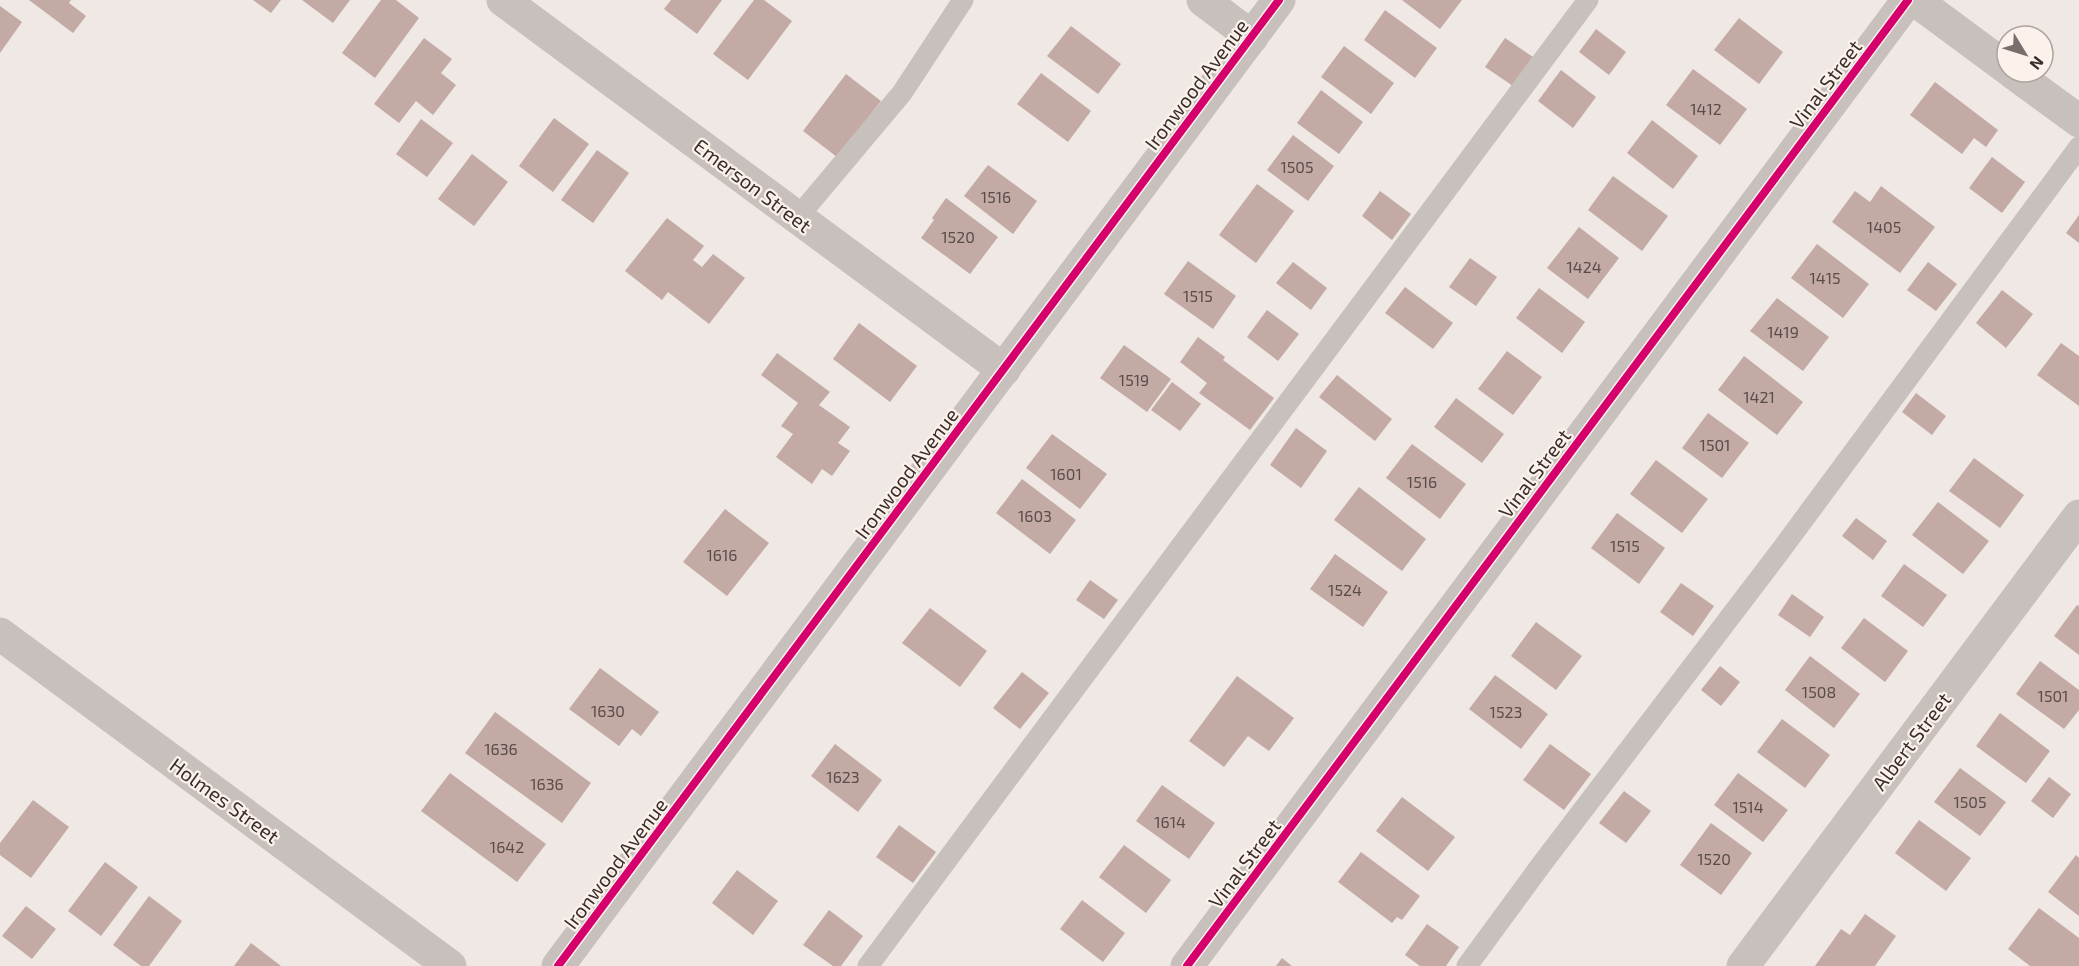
<svg xmlns="http://www.w3.org/2000/svg" width="2079" height="966" font-family="'Exo 2',sans-serif">
  <style>
    .building { fill: #c3aaa5 }
    .lines { fill: none; stroke-linecap: round; stroke-linejoin: round }
    .lane { stroke: #c8c0bc; stroke-width: 21 }
    .street { stroke: #c8c0bc; stroke-width: 33 }
    .cycleway-casing { stroke: #fbf2ec; stroke-width: 11 }
    .cycleway { stroke: #d6006c; stroke-width: 8 }
    .labels { text-anchor: middle; dominant-baseline: central; stroke-width: 4.5; stroke-linejoin: round; paint-order: stroke }
    .number-label { font-size: 16px; fill: #5c4c49 }
    .street-label { font-size: 20px; fill: #3a2d2a; stroke: #fbf2ec }
  </style>
  <rect width="100%" height="100%" fill="#efe8e4"/>
  <g class="building">
    <polygon points="29,0 71,0 69,3 86,16 73,33"/>
    <polygon points="253,0 281,0 271,13"/>
    <polygon points="302,0 350,0 333,23"/>
    <polygon points="381,0 396,0 419,18 375,78 342,53"/>
    <polygon points="671,0 722,0 697,34 664,9"/>
    <polygon points="754,0 764,0 792,21 748,80 713,54"/>
    <polygon points="1402,0 1462,0 1440,29"/>
    <polygon points="0,6 22,22 0,53"/>
    <polygon points="1385,10 1437,48 1415,78 1364,40"/>
    <polygon points="1739,18 1783,52 1759,84 1714,50"/>
    <polygon points="1071,26 1121,64 1098,94 1047,56"/>
    <polygon points="1596,29 1626,52 1609,75 1579,52"/>
    <polygon points="424,38 452,59 441,73 456,85 433,115 416,101 399,123 374,104"/>
    <polygon points="1505,38 1533,57 1513,86 1485,67"/>
    <polygon points="1344,46 1394,83 1371,114 1321,77"/>
    <polygon points="1693,69 1747,109 1720,145 1666,105"/>
    <polygon points="1561,70 1596,97 1573,128 1538,101"/>
    <polygon points="1041,73 1091,111 1068,142 1017,104"/>
    <polygon points="846,74 881,101 837,157 803,131"/>
    <polygon points="1935,82 1998,130 1986,147 1974,138 1962,154 1910,115"/>
    <polygon points="1321,90 1363,122 1339,154 1297,123"/>
    <polygon points="554,118 589,144 553,192 519,166"/>
    <polygon points="421,119 453,143 427,177 396,154"/>
    <polygon points="1652,120 1698,156 1673,189 1627,153"/>
    <polygon points="1293,135 1334,166 1308,201 1267,170"/>
    <polygon points="597,150 629,173 593,223 561,200"/>
    <polygon points="472,154 508,182 474,226 438,199"/>
    <polygon points="1992,157 2025,182 2002,213 1969,188"/>
    <polygon points="988,165 1037,201 1013,234 964,196"/>
    <polygon points="1613,176 1668,216 1642,251 1588,210"/>
    <polygon points="1257,184 1294,211 1256,263 1219,235"/>
    <polygon points="1881,186 1935,227 1900,273 1832,222 1855,191 1870,202"/>
    <polygon points="1380,191 1411,214 1392,240 1362,216"/>
    <polygon points="946,198 998,237 970,274 921,238 934,220 932,218"/>
    <polygon points="2079,215 2079,243 2066,233"/>
    <polygon points="667,218 704,246 693,260 702,267 713,254 745,278 709,324 668,292 662,300 625,271"/>
    <polygon points="1579,227 1619,258 1588,299 1547,268"/>
    <polygon points="1817,244 1869,284 1843,318 1791,278"/>
    <polygon points="1470,258 1497,277 1476,306 1449,287"/>
    <polygon points="1188,261 1236,296 1213,329 1164,294"/>
    <polygon points="1293,262 1327,288 1311,310 1276,283"/>
    <polygon points="1928,262 1957,284 1936,311 1907,290"/>
    <polygon points="1405,287 1453,323 1433,349 1385,313"/>
    <polygon points="1539,288 1585,322 1562,353 1516,318"/>
    <polygon points="2002,290 2033,314 2006,348 1976,323"/>
    <polygon points="1777,298 1829,337 1803,371 1750,331"/>
    <polygon points="1267,310 1299,334 1278,361 1247,337"/>
    <polygon points="859,323 917,366 890,402 833,359"/>
    <polygon points="1198,337 1225,357 1223,360 1274,398 1250,430 1199,393 1207,383 1180,362"/>
    <polygon points="2061,343 2079,356 2079,406 2037,375"/>
    <polygon points="1124,345 1171,379 1147,412 1100,378"/>
    <polygon points="1507,351 1542,377 1513,415 1478,389"/>
    <polygon points="777,353 830,392 819,405 850,427 838,443 850,451 832,476 822,469 812,484 776,457 793,434 781,426 798,403 761,375"/>
    <polygon points="1744,356 1803,402 1777,435 1718,390"/>
    <polygon points="1337,375 1392,419 1375,441 1319,397"/>
    <polygon points="1172,382 1201,404 1180,431 1151,410"/>
    <polygon points="1916,393 1946,416 1932,435 1902,412"/>
    <polygon points="1456,398 1504,434 1482,463 1434,427"/>
    <polygon points="1708,413 1749,443 1722,478 1682,448"/>
    <polygon points="1296,428 1327,451 1301,488 1270,465"/>
    <polygon points="1052,434 1107,474 1080,509 1026,468"/>
    <polygon points="1412,444 1466,484 1440,519 1386,478"/>
    <polygon points="1974,458 2024,495 2000,528 1949,491"/>
    <polygon points="1656,460 1708,499 1682,533 1630,494"/>
    <polygon points="1022,479 1076,520 1050,554 996,513"/>
    <polygon points="1359,487 1426,539 1402,571 1334,520"/>
    <polygon points="1938,502 1989,541 1963,574 1912,535"/>
    <polygon points="725,509 769,543 727,596 683,562"/>
    <polygon points="1617,513 1665,548 1639,584 1591,548"/>
    <polygon points="1856,518 1887,541 1873,560 1842,536"/>
    <polygon points="1335,554 1388,592 1363,627 1310,589"/>
    <polygon points="1904,564 1947,595 1923,627 1881,596"/>
    <polygon points="1090,580 1118,600 1104,619 1076,600"/>
    <polygon points="1681,583 1714,606 1693,636 1660,612"/>
    <polygon points="1792,594 1824,617 1810,637 1778,615"/>
    <polygon points="2077,605 2079,606 2079,655 2054,636"/>
    <polygon points="930,608 987,651 960,687 902,643"/>
    <polygon points="1864,618 1908,651 1885,682 1841,648"/>
    <polygon points="1536,622 1582,656 1556,690 1511,656"/>
    <polygon points="1810,656 1860,694 1834,728 1785,690"/>
    <polygon points="2040,661 2079,690 2079,710 2064,729 2016,694"/>
    <polygon points="1720,666 1740,682 1721,706 1701,690"/>
    <polygon points="600,668 659,712 641,736 632,729 619,746 569,709"/>
    <polygon points="1022,672 1049,693 1020,729 993,708"/>
    <polygon points="1495,675 1548,714 1521,749 1469,709"/>
    <polygon points="1237,676 1294,718 1269,751 1248,736 1224,767 1189,741"/>
    <polygon points="495,712 591,783 562,823 465,753"/>
    <polygon points="2000,713 2050,751 2026,783 1976,746"/>
    <polygon points="1782,719 1830,755 1805,788 1757,752"/>
    <polygon points="835,744 882,780 858,812 811,776"/>
    <polygon points="1550,744 1591,774 1564,810 1523,780"/>
    <polygon points="1960,768 2006,802 1980,836 1934,802"/>
    <polygon points="450,773 546,844 517,882 421,811"/>
    <polygon points="1738,773 1788,810 1763,842 1714,805"/>
    <polygon points="2049,777 2071,794 2053,818 2031,801"/>
    <polygon points="1162,785 1215,823 1189,859 1136,821"/>
    <polygon points="1624,791 1651,811 1626,843 1599,823"/>
    <polygon points="1402,797 1455,837 1428,871 1376,831"/>
    <polygon points="33,800 69,827 31,878 0,855 0,843"/>
    <polygon points="1919,820 1971,858 1946,891 1895,853"/>
    <polygon points="1711,823 1752,853 1721,895 1680,865"/>
    <polygon points="899,825 936,852 913,883 876,857"/>
    <polygon points="1124,845 1171,880 1146,913 1099,877"/>
    <polygon points="1361,852 1420,896 1402,920 1397,917 1392,923 1338,882"/>
    <polygon points="2076,855 2079,858 2079,916 2048,892"/>
    <polygon points="105,862 138,887 101,936 68,911"/>
    <polygon points="737,870 778,901 753,935 712,903"/>
    <polygon points="149,896 182,921 149,966 141,966 113,945"/>
    <polygon points="1082,900 1125,933 1103,962 1060,929"/>
    <polygon points="26,906 56,929 32,959 2,936"/>
    <polygon points="2039,908 2079,938 2079,966 2030,966 2008,949"/>
    <polygon points="829,910 863,936 841,966 833,966 803,945"/>
    <polygon points="1865,914 1896,936 1875,966 1815,966 1841,929 1850,935"/>
    <polygon points="1427,924 1459,947 1446,966 1420,966 1405,955"/>
    <polygon points="251,943 281,966 234,966"/>
    <polygon points="1282,958 1292,966 1276,966"/>
  </g>
  <g class="lines">
    <g class="lane">
      <polyline points="797,218 902,93 963,0"/>
      <polyline points="868,966 1588,0"/>
      <polyline points="1467,966 1541,865 1781,550 2079,147"/>
    </g>
    <g class="street">
      <polyline points="503,0 1004,370"/>
      <polyline points="1203,0 1252,37"/>
      <polyline points="1915,0 2007,68"/>
      <polyline points="2012,72 2079,121"/>
      <polyline points="0,634 450,966"/>
      <polyline points="558,966 1279,0"/>
      <polyline points="1187,966 1908,0"/>
      <polyline points="1743,966 2079,516"/>
    </g>
    <defs>
      <g id="cycleway">
        <polyline points="558,966 1279,0"/>
        <polyline points="1187,966 1908,0"/>
      </g>
    </defs>
    <use href="#cycleway" class="cycleway-casing"/>
    <use href="#cycleway" class="cycleway"/>
  </g>
  <g class="labels">
    <g class="number-label">
      <text x="1706" y="108">1412</text>
      <text x="1297" y="166">1505</text>
      <text x="996" y="196">1516</text>
      <text x="1884" y="226">1405</text>
      <text x="958" y="236">1520</text>
      <text x="1584" y="266">1424</text>
      <text x="1825" y="277">1415</text>
      <text x="1198" y="295">1515</text>
      <text x="1783" y="331">1419</text>
      <text x="1134" y="379">1519</text>
      <text x="1759" y="396">1421</text>
      <text x="1715" y="444">1501</text>
      <text x="1066" y="473">1601</text>
      <text x="1422" y="481">1516</text>
      <text x="1035" y="515">1603</text>
      <text x="1625" y="545">1515</text>
      <text x="722" y="554">1616</text>
      <text x="1345" y="589">1524</text>
      <text x="1819" y="691">1508</text>
      <text x="2053" y="695">1501</text>
      <text x="608" y="710">1630</text>
      <text x="1506" y="711">1523</text>
      <text x="501" y="748">1636</text>
      <text x="843" y="776">1623</text>
      <text x="547" y="783">1636</text>
      <text x="1970" y="801">1505</text>
      <text x="1748" y="806">1514</text>
      <text x="1170" y="821">1614</text>
      <text x="507" y="846">1642</text>
      <text x="1714" y="858">1520</text>
    </g>
    <g class="street-label">
      <text transform="translate(1196 84) rotate(-53)">Ironwood Avenue</text>
      <text transform="translate(1825 84) rotate(-53)">Vinal Street</text>
      <text transform="translate(753 185) rotate(37)">Emerson Street</text>
      <text transform="translate(906 473) rotate(-53)">Ironwood Avenue</text>
      <text transform="translate(1534 473) rotate(-53)">Vinal Street</text>
      <text transform="translate(1911 741) rotate(-53)">Albert Street</text>
      <text transform="translate(225 800) rotate(36)">Holmes Street</text>
      <text transform="translate(615 863) rotate(-53)">Ironwood Avenue</text>
      <text transform="translate(1244 863) rotate(-53)">Vinal Street</text>
    </g>
  </g>
  <g transform="translate(2025 54) rotate(128)"><circle r="28" fill="#fbf2ec" stroke="#aea39e" stroke-width="1.5"/>
  <path d="M0-4.5L10 22L0 15L-10 22Z" fill="#796e6b"/>
  <text y="-9" font-size="16" font-weight="bold" text-anchor="middle" fill="#3a2d2a">N</text>
  </g>
</svg>
